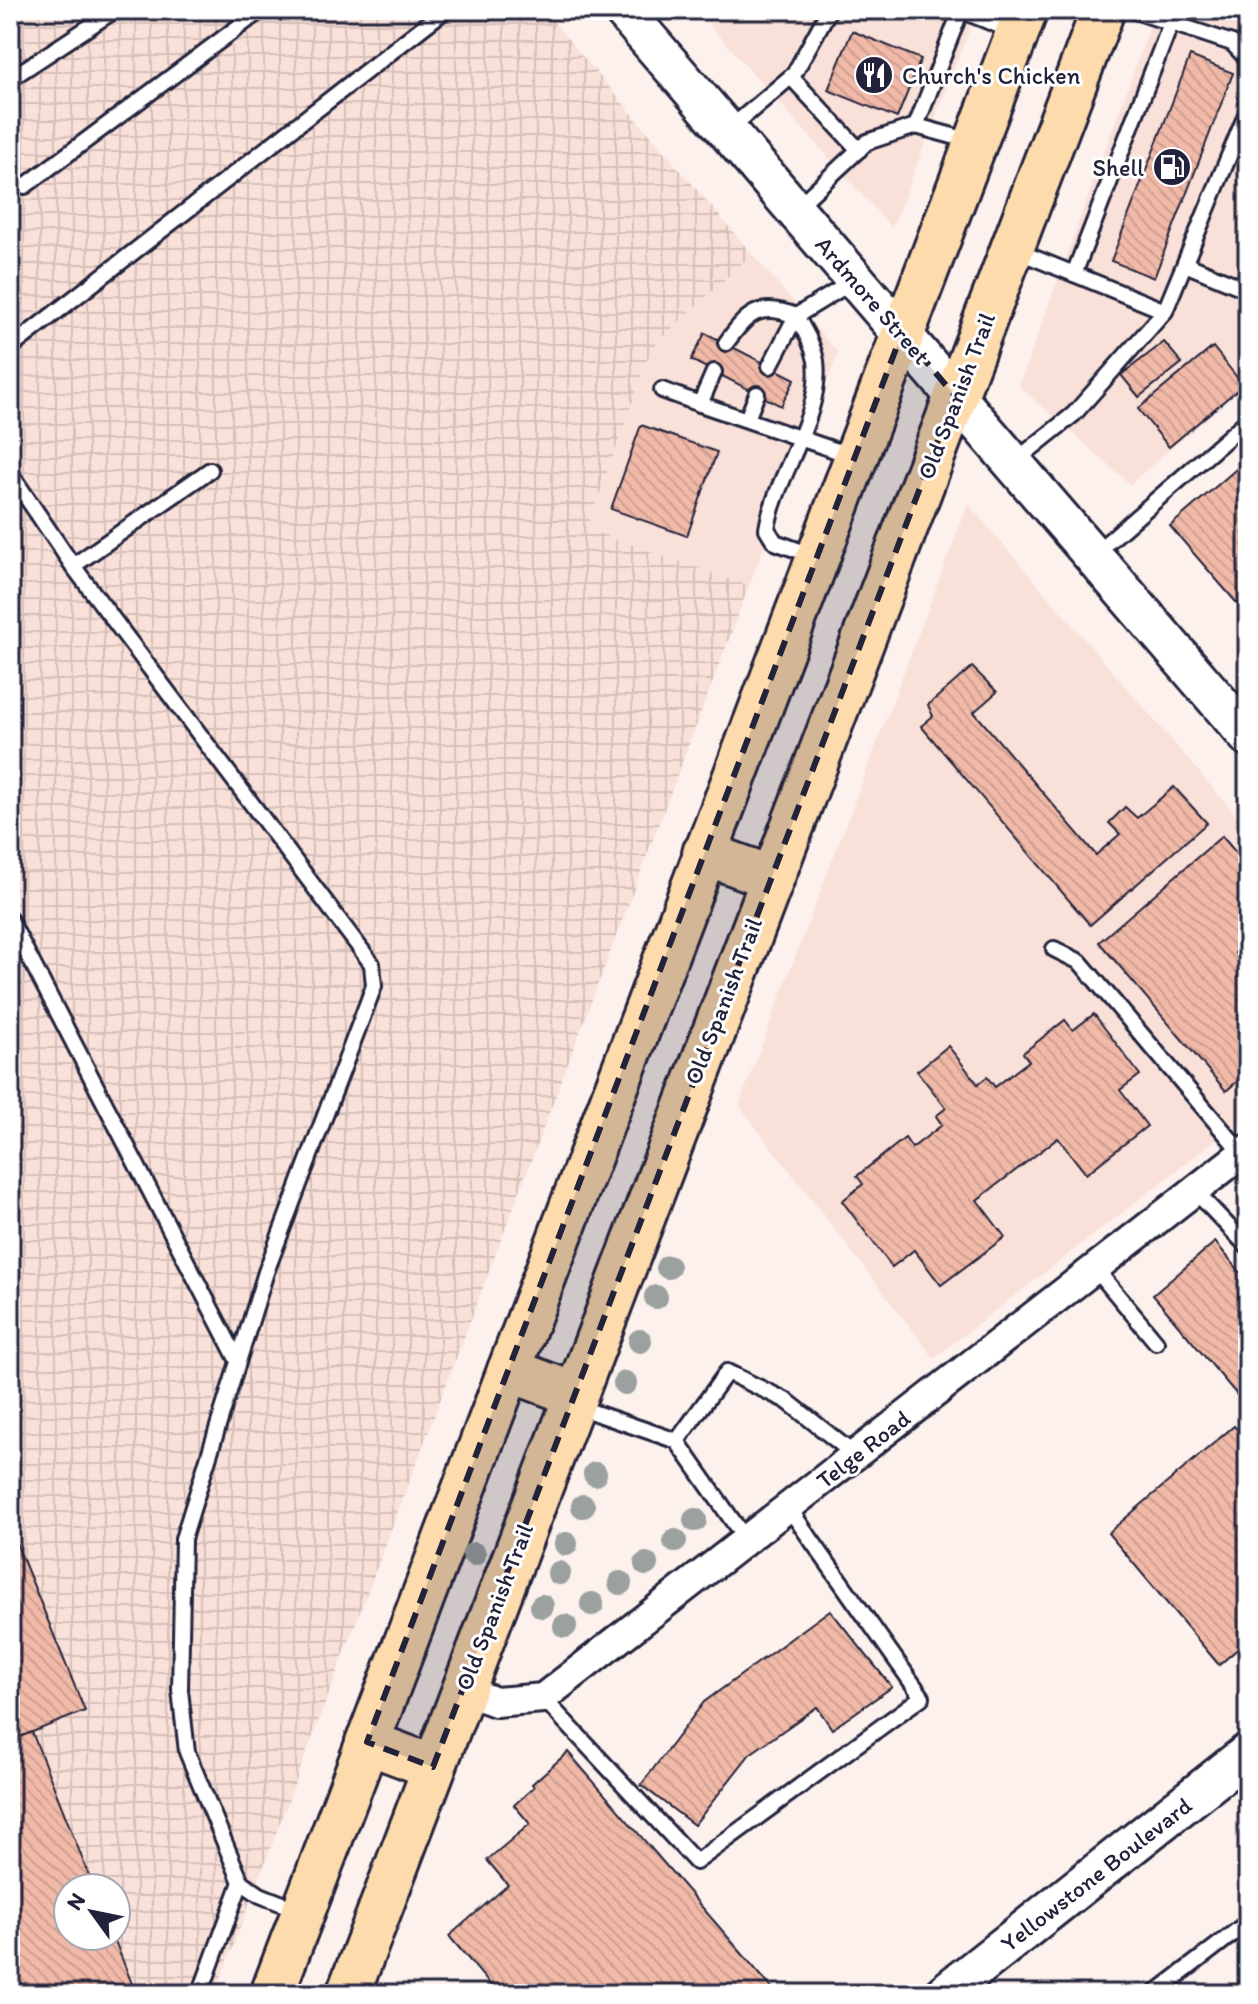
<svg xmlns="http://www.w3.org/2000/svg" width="1258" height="2004" font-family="Itim,sans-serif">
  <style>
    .built { fill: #f9e0d8 }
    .industrial { fill: url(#industrial-grid); fill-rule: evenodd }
    .building { fill: url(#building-back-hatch); stroke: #22223b; stroke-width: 2 }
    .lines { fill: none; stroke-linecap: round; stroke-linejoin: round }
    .lane-casing { stroke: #22223b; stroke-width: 20 }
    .street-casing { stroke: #22223b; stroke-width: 34 }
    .secondary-casing { stroke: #22223b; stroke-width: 44 }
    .primary-casing { stroke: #22223b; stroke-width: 48 }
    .lane { stroke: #fff; stroke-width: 14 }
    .street { stroke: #fff; stroke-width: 28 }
    .secondary { stroke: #fff; stroke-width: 38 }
    .primary { stroke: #fedbac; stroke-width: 42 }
    .tree { fill: #9ba19f }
    .marked { fill: #22223b; fill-opacity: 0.2; stroke: #22223b; stroke-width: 6; stroke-dasharray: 16 10; stroke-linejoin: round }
    .labels { text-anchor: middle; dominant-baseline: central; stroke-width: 6; stroke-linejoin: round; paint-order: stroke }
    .poi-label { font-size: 24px; fill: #22223b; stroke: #fff; text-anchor: start }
    .street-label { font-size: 24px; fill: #22223b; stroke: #fff }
  </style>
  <defs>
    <pattern id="industrial-grid" width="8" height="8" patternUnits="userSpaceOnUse" patternTransform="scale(2)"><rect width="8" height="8" fill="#f9e0d8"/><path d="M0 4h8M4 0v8" fill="none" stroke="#d5c0ba"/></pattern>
    <pattern id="building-back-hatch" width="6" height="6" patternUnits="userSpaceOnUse" patternTransform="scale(2)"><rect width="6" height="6" fill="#f1b9a7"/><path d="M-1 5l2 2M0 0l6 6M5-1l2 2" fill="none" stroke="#ce9f91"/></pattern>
  </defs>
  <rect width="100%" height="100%" fill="#fcf1ed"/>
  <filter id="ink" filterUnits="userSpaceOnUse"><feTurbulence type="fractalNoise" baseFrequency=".0125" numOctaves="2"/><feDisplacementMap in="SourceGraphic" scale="16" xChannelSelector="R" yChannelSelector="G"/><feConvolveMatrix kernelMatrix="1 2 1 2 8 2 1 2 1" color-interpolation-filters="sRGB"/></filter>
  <g filter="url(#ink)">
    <g class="built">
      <polygon points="696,10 977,10 892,228"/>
      <polygon points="1156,10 1248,10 1248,382 1130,484 1019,386"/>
      <polygon points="752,254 838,353 749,586 587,529 652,347"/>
      <polygon points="968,504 1248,829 1248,1115 934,1358 739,1105"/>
    </g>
    <path class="industrial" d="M10 10H543L752 254 652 347 587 529 749 586 215 1994H10ZM68 1888H116V1936H68Z"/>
    <g class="building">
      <polygon points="852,31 921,59 897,118 828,90"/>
      <polygon points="1190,56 1233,73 1154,278 1111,261"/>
      <polygon points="705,333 795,379 781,406 691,360"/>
      <polygon points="1164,342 1182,363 1139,397 1121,375"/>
      <polygon points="1213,347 1243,385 1169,447 1138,409"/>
      <polygon points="641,425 717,452 687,536 611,509"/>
      <polygon points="1248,459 1248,616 1170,526"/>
      <polygon points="972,667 997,692 974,712 1096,855 1120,834 1109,823 1125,807 1137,818 1174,787 1207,823 1090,925 921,726 933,716 928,705"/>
      <polygon points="1222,836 1248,867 1248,942 1235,953 1248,968 1248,1072 1226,1091 1099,942"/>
      <polygon points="1094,1014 1140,1075 1120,1090 1147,1126 1086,1174 1058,1138 977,1200 1005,1237 941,1285 914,1250 892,1267 842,1201 863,1184 857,1176 905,1138 912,1148 942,1125 936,1116 946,1108 917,1071 948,1046 978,1084 987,1077 995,1087 1029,1061 1023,1053 1065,1020 1073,1030"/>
      <polygon points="1215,1242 1248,1281 1248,1408 1153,1295"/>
      <polygon points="1234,1426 1248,1442 1248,1640 1219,1665 1108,1533"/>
      <polygon points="10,1528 85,1711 10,1741"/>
      <polygon points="830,1610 892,1687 832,1729 817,1707 750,1754 694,1825 641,1785 704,1702"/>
      <polygon points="32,1732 94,1888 68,1888 68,1936 113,1936 136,1994 10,1994 10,1741"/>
      <polygon points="568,1752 777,1994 498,1994 449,1936 508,1885 487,1860 530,1824 514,1805 534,1787 532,1784"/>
    </g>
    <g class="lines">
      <defs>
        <g id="lane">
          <polyline points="960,10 1015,32"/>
          <polyline points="1132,10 1232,43 1248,60"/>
          <polyline points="791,77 859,150"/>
          <polyline points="10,79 115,10"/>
          <polyline points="916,126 961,10"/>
          <polyline points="727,131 794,74 829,10"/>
          <polyline points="10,183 25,186 261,10"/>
          <polyline points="795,209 867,142 916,126 971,141"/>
          <polyline points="1017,251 1074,274 1171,23"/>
          <polyline points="1185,264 1248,290"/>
          <polyline points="1074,274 1165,311"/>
          <path d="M726 343C747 314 759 301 796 316L855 280"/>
          <polyline points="10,348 445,10"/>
          <path d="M770 366 796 316C804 330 813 344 816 361 823 417 775 476 767 529L775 542 814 556"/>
          <polyline points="714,372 700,404 852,456"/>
          <polyline points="662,390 700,404"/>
          <polyline points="747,419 757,394"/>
          <polyline points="1013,463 1074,414 1165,311 1248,110"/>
          <polyline points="210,470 73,566 372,964 374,986 266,1272 183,1539 180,1690 187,1752 241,1882 260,1895 298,1910"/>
          <polyline points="10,473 73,566"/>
          <polyline points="1093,555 1248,420"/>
          <polyline points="10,920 238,1361"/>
          <polyline points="1054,949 1080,962 1242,1153"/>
          <polyline points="1194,1190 1248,1247"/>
          <polyline points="1094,1267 1156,1342"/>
          <polyline points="575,1406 677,1441 746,1540"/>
          <polyline points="677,1441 727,1372 787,1401 855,1455"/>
          <polyline points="543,1698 696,1862 922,1697 788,1507"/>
          <polyline points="200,1994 241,1882"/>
          <polyline points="1154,1994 1248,1922"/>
        </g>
        <polyline id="street" points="463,1690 496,1702 543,1698 1248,1149"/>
        <g id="secondary">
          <polyline points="623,10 1248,736"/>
          <polyline points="944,1994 1248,1753"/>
        </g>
        <g id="primary">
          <polyline points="704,853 770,877"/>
          <polyline points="509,1370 574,1394"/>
          <polyline points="367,1742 433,1767"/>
          <polyline points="272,1994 1026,10"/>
          <polyline points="348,1994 1103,10"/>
        </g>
      </defs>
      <use href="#lane" class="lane-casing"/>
      <use href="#street" class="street-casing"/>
      <use href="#secondary" class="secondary-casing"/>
      <use href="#primary" class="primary-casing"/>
      <use href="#lane" class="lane"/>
      <use href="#street" class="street"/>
      <use href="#secondary" class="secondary"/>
      <use href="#primary" class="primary"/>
    </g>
    <g class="tree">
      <circle cx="668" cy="1267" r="12"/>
      <circle cx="656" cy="1297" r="12"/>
      <circle cx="640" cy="1341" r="12"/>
      <circle cx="625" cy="1383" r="12"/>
      <circle cx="595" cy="1474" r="12"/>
      <circle cx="583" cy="1506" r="12"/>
      <circle cx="695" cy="1520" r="12"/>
      <circle cx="675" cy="1541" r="12"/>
      <circle cx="566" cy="1544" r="12"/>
      <circle cx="474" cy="1554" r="12"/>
      <circle cx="646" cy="1564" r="12"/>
      <circle cx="559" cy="1573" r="12"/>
      <circle cx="620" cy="1583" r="12"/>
      <circle cx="592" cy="1604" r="12"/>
      <circle cx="542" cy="1606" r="12"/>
      <circle cx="565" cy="1626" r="12"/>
    </g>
  </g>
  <path class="marked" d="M902 333 955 396 433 1767 367 1742Z"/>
  <defs>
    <symbol id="restaurant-disc" viewBox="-11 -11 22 22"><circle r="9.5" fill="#22223b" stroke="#fff"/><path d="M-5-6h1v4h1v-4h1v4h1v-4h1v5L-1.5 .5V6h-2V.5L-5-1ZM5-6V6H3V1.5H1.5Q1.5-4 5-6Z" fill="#fff"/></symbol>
    <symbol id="fuel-disc" viewBox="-11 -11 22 22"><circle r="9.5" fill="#22223b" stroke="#fff"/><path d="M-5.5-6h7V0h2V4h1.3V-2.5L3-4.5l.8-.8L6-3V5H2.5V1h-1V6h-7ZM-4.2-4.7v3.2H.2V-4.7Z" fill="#fff"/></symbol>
  </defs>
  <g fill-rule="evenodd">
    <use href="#restaurant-disc" x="852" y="53" width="44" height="44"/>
    <use href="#fuel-disc" x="1150" y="145" width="44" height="44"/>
  </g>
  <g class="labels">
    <g class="poi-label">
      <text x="902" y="75">Church's Chicken</text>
      <text x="1144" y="167" text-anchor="end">Shell</text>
    </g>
    <g class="street-label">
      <text transform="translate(873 300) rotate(49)">Ardmore Street</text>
      <text transform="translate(956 396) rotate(-69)">Old Spanish Trail</text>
      <text transform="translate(723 1001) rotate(-69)">Old Spanish Trail</text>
      <text transform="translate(863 1449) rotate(-38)">Telge Road</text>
      <text transform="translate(494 1607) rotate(-69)">Old Spanish Trail</text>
      <text transform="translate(1096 1874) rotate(-38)">Yellowstone Boulevard</text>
    </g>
  </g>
  <rect width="1258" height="2004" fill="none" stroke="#fff" stroke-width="40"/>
  <rect x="20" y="20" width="1218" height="1964" fill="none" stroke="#22223b" stroke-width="3" filter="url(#ink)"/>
  <g transform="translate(92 1912) rotate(303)"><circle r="38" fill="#ffffff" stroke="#a7a7b1" stroke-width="2"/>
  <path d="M0-6L14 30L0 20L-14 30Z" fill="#22223b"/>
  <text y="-12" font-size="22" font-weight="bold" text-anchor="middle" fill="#22223b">N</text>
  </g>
</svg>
